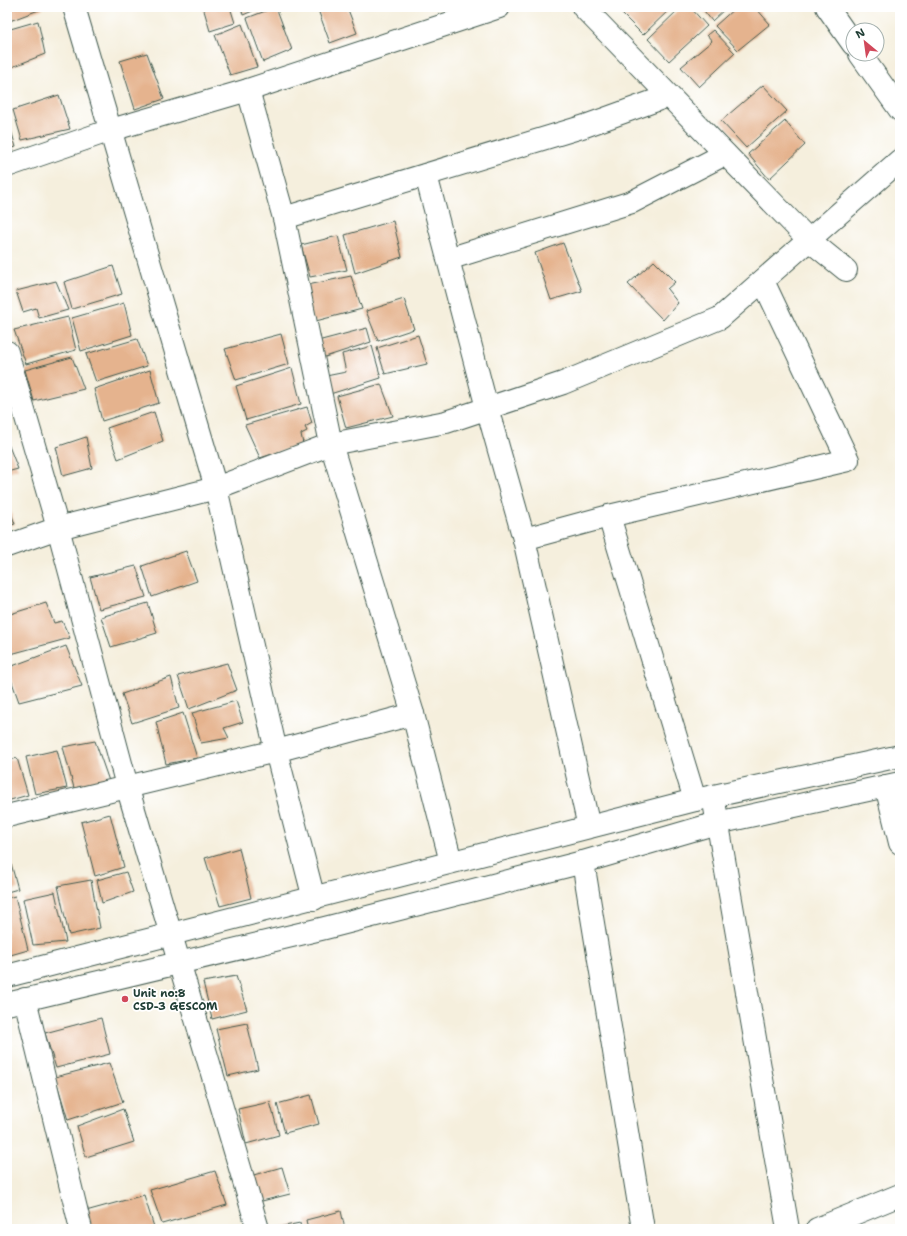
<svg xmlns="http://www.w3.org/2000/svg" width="907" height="1236" font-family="'Shantell Sans',sans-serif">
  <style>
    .building { fill: #e5b38e }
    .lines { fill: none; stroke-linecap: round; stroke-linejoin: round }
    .minor-casing { stroke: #3f584d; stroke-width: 24 }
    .tertiary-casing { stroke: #3f584d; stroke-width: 24 }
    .minor { stroke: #fff; stroke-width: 22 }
    .tertiary { stroke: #fff; stroke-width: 22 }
    .poi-dot { fill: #d1495b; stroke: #fff; stroke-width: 1.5 }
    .labels { text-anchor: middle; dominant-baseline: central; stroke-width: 3.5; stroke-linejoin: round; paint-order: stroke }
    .poi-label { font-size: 11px; font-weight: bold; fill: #1f3d34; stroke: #fff; text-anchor: start }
  </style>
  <rect width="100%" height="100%" fill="#fff"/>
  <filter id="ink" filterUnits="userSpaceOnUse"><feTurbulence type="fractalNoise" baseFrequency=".025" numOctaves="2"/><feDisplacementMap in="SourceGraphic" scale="8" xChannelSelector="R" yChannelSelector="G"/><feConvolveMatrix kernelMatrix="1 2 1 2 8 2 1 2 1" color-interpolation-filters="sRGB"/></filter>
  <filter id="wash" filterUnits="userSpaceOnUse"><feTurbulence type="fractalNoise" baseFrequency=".012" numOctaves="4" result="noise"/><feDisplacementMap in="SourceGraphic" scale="16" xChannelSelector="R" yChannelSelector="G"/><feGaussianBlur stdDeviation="0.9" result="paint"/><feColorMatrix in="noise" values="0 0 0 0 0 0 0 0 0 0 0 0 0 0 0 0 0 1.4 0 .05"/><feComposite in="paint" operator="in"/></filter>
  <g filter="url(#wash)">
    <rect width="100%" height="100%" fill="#f5efdd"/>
    <g id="blocks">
      <g class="building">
        <polygon points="7,7 43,7 44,8 7,22"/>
        <polygon points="203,7 230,7 235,23 210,31"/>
        <polygon points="241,7 262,7 243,15"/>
        <polygon points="276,7 292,50 263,62 247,18"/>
        <polygon points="317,7 347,7 357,33 330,43"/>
        <polygon points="621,7 672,7 643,35 618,10"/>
        <polygon points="681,7 690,7 707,26 669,61 648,39"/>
        <polygon points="701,7 727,7 712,21"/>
        <polygon points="736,7 755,7 770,24 738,50 715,26"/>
        <polygon points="38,21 45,54 7,69 7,30"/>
        <polygon points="242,24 257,67 230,75 215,35"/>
        <polygon points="713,30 735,53 699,87 681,67 712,41 707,35"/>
        <polygon points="147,53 164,99 135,109 120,61"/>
        <polygon points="763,85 787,111 746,148 721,121"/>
        <polygon points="59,95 70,129 22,140 13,110"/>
        <polygon points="7,117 16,147 7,150"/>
        <polygon points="785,121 805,145 769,179 748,154"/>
        <polygon points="393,221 402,257 355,273 345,235"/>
        <polygon points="338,236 347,270 310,277 301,245"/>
        <polygon points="563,243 582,291 551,300 535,253"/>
        <polygon points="654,261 675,282 667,289 678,303 663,320 628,284"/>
        <polygon points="113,266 122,294 72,309 64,282"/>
        <polygon points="351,276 362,309 312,322 303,286"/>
        <polygon points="56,281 68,310 39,318 36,308 23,312 16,291"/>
        <polygon points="404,299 414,329 378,341 366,311"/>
        <polygon points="124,303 132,335 81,351 72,318"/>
        <polygon points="68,317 76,350 26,364 14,330"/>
        <polygon points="367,328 371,342 319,359 314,342"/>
        <polygon points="281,334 289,364 236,380 225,349"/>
        <polygon points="418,335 427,364 385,374 377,348"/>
        <polygon points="137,339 147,366 96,382 86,354"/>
        <polygon points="372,346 381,378 330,394 326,376 346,372 342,354"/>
        <polygon points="72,357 84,389 34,401 25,370"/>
        <polygon points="292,368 301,404 246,420 236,386"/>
        <polygon points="150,370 159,403 102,421 94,389"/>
        <polygon points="381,384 393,416 346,428 337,396"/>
        <polygon points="307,407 312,423 305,427 307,431 301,434 303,444 260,458 245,425"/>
        <polygon points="154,412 163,441 118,459 107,428"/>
        <polygon points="86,437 92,468 63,476 56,447"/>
        <polygon points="7,441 18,469 7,472"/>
        <polygon points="7,502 15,524 7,526"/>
        <polygon points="186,551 197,581 152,597 142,566"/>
        <polygon points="136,566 146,597 99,609 90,577"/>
        <polygon points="46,603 54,623 62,621 70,638 7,655 7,615"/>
        <polygon points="148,603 157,633 111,647 101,617"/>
        <polygon points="66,646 82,686 19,702 7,668"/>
        <polygon points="227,663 237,690 189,709 178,676"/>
        <polygon points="171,677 179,708 132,723 122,694"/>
        <polygon points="236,701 243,722 224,728 229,738 201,743 192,713"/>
        <polygon points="183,713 197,758 166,764 156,722"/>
        <polygon points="95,741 109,781 74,788 63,747"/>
        <polygon points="57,750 67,788 35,794 26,757"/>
        <polygon points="17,758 28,795 7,801 7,761"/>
        <polygon points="110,814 124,867 95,876 81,822"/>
        <polygon points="239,848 251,898 220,906 205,858"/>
        <polygon points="7,849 18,889 7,892"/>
        <polygon points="126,872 133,892 102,903 97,880"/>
        <polygon points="91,880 100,928 69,935 58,886"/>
        <polygon points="55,892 66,942 33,945 23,899"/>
        <polygon points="15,896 28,950 7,956 7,898"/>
        <polygon points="236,976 247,1010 212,1019 203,982"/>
        <polygon points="101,1018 110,1054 56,1068 45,1033"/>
        <polygon points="247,1023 258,1069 228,1076 216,1029"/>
        <polygon points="109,1063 123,1102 68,1120 55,1077"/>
        <polygon points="311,1095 319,1124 285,1133 277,1104"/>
        <polygon points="270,1102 279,1135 246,1144 238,1109"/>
        <polygon points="123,1109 134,1142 86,1157 77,1126"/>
        <polygon points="282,1167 290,1194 258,1202 250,1176"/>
        <polygon points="215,1171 227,1205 162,1224 150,1190"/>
        <polygon points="144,1195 154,1227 149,1229 91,1229 86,1211"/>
        <polygon points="341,1211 345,1229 308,1229 306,1220"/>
        <polygon points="300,1223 301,1229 275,1229 275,1228"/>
      </g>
    </g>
  </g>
  <g filter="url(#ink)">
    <use href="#blocks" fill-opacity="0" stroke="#3f584d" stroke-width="1"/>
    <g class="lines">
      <defs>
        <g id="minor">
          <polyline points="74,7 216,488 276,751 314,899"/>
          <polyline points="583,7 809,240 846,270"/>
          <polyline points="827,7 853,44"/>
          <polyline points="860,54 900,110"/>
          <polyline points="248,90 284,218 331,444 413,714 451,862"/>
          <polyline points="7,166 111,130 248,90 499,7"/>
          <polyline points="426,175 487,408 524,539 589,827"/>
          <polyline points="284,218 585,126 668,96"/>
          <polyline points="448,259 632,202 725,154"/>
          <polyline points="7,352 58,528 127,786 258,1229"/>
          <polyline points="609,516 695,800"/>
          <polyline points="524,539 609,516 848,460 763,281"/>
          <polyline points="7,546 58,528 216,488 331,444 446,422 563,383 720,318 900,160"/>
          <polyline points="886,786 900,843"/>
          <polyline points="713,796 788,1229"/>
          <polyline points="7,816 276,751 413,714"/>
          <polyline points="583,862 643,1229"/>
          <polyline points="25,999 81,1229"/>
          <polyline points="817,1229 900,1195"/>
        </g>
        <g id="tertiary">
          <polyline points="7,976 695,800 900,756"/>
          <polyline points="7,1004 325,928 583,862 717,823 900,783"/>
        </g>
      </defs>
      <use href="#minor" class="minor-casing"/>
      <use href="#tertiary" class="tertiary-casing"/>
      <use href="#minor" class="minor"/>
      <use href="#tertiary" class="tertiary"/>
    </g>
  </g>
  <circle class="poi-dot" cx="125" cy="999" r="4"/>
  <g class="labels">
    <g class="poi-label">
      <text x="133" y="993">Unit no:8<tspan x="133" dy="13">CSD-3 GESCOM</tspan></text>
    </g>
  </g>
  <rect width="907" height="1236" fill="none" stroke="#fff" stroke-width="24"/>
  <g transform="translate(865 42) rotate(331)"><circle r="19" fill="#ffffff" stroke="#a5b1ae"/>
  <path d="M0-3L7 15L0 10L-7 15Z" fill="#d1495b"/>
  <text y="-6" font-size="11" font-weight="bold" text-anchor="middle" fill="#1f3d34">N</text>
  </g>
</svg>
